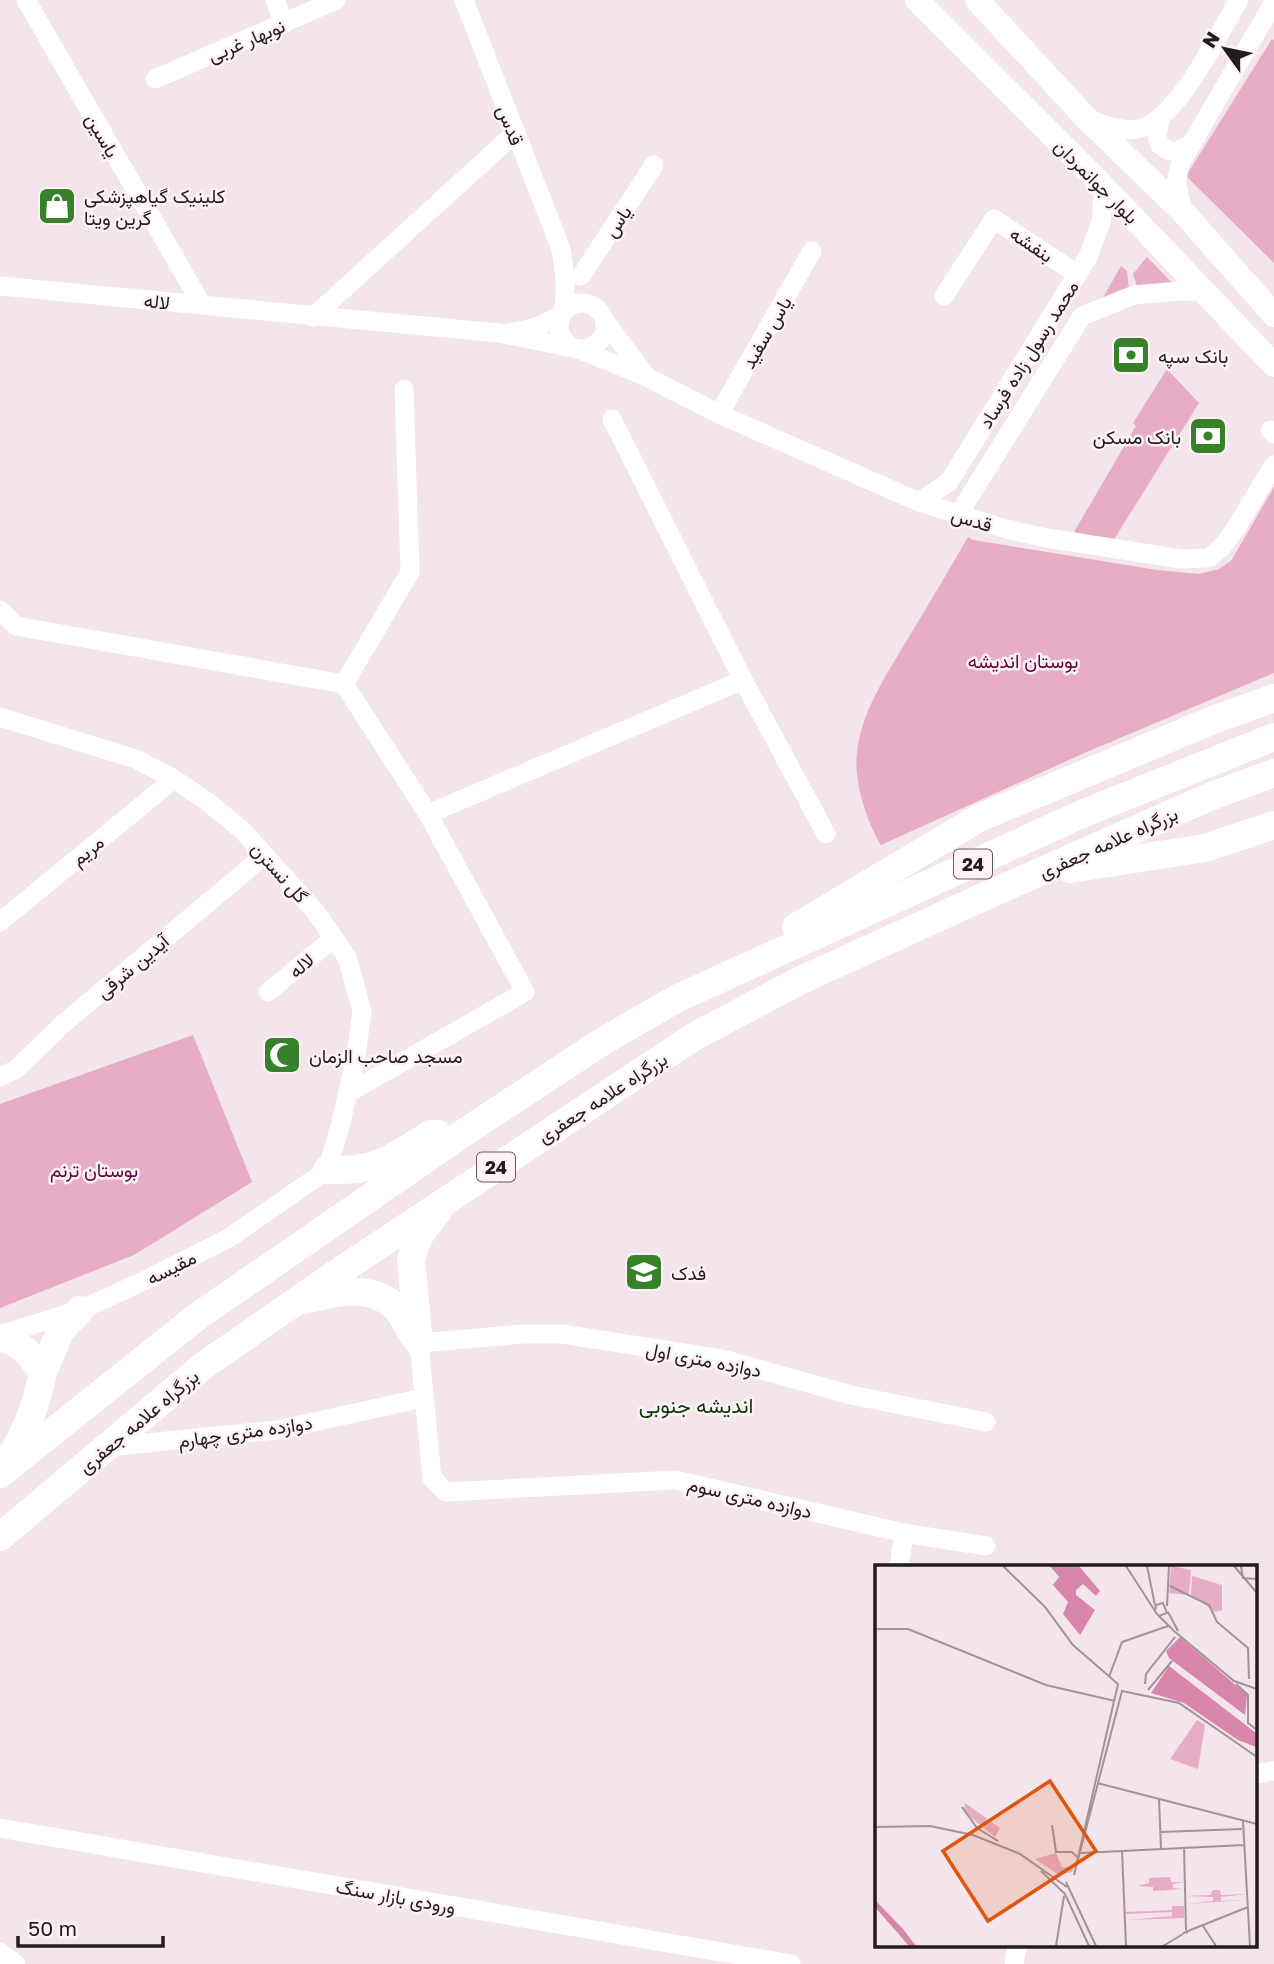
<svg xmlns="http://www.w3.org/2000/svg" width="1274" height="1964" font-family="'Golos Text',Vazirmatn,sans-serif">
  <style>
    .green { fill: #e7acc6 }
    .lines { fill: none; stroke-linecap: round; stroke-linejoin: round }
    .minor { stroke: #fff; stroke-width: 19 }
    .major { stroke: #fff; stroke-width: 24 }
    .highway { stroke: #fff; stroke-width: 28 }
    .labels { text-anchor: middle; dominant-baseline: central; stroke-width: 5; stroke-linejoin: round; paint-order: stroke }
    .shield { fill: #fdf3f7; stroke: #635c5f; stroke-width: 2 }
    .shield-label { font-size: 18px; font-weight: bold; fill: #211c1e }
    .street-label { font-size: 19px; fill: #211c1e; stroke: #fdf3f7 }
    .poi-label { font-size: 19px; fill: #211c1e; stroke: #fdf3f7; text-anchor: start }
    .park-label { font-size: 19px; fill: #64003e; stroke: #fdf3f7 }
    .neighbourhood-label { font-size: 21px; fill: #083a00; stroke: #fdf3f7 }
    .inset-road { fill: none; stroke: #a09499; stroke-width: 2 }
    .view { fill: #de560d; fill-opacity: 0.15; stroke: #de560d; stroke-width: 3.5 }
    .inset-edge { fill: none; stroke: #211c1e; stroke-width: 3.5 }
  </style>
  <rect width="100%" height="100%" fill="#f4e4eb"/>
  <g class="green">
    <polygon points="1272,39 1274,40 1274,263 1186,176"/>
    <polygon points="1147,257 1177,288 1138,289 1133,274"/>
    <polygon points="1121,266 1127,271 1129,290 1101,301"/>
    <polygon points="1167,369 1199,403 1113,541 1074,532 1136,426 1133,423"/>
    <path d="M1274 487V673L1082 754 881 845C867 823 853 779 857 752 862 708 891 668 913 630 932 599 950 568 968 537L973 540 1157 570 1199 574 1219 569 1231 561Z"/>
    <polygon points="193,1035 252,1182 134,1255 0,1308 0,1104"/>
  </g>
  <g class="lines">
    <g class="minor">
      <polyline points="26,0 202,305"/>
      <polyline points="275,0 284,24"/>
      <path d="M464 0 561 249C565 271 567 290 563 313 546 324 532 330 512 332"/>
      <polyline points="155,79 336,0"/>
      <polyline points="1161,117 1157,134 1159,144 1167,150 1177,152 1191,144"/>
      <path d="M1091 120C1105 125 1122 132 1138 129 1178 121 1218 34 1239 0"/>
      <polyline points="1183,212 1176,182 1181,162 1274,2"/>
      <polyline points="581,276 654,165"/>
      <polyline points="0,286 499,333 578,349 647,377 719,414 919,502 1006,529 1047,538 1181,559 1209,558 1222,547 1234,531 1274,465"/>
      <polyline points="944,296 994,219 1077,274"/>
      <circle cx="582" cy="326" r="23"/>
      <polyline points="313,317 515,133"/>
      <polyline points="605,321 646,376"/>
      <polyline points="719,414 812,251"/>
      <polyline points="612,419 743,680 826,834"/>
      <polyline points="1270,430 1274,434"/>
      <polyline points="919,502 949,482 1088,257 1101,222 1104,187"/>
      <polyline points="958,515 1082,316 1134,295 1179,291 1205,292"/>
      <polyline points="0,610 16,626 344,684"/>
      <polyline points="0,717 136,759 174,779 208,802 243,831 315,911 347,957 362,1011 356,1056 340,1127 327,1170 229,1238 146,1280 80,1310 0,1335"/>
      <polyline points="428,814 743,680"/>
      <polyline points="0,922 174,779"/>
      <polyline points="268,992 334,938"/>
      <polyline points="0,1077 15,1070 64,1023 265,855"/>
      <polyline points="348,1093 525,992 428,814 344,684 410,572 404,389"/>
      <polyline points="986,1422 851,1395 722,1359 562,1334 523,1334 419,1343 432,1478 446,1492 675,1480 904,1533 986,1546"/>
      <polyline points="107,1447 277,1430 423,1398"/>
      <polyline points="899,1567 904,1533"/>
      <polyline points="1255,1774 1274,1771"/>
      <polyline points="0,1828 791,1964"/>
      <polyline points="0,1952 16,1964"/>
      <polyline points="1014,1964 1017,1945"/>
    </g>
    <g class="major">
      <polyline points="917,0 1104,187 1274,365"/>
      <polyline points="977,0 1087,119 1184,213 1274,315"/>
    </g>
    <g class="highway">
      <polyline points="1070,869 1205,848 1274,825"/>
      <polyline points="796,927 979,818 1213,720 1274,698"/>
      <path d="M327 1170C377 1172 390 1159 431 1134H438"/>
      <path d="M306 1300C335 1291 375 1284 397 1309 404 1318 409 1329 415 1338"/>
      <path d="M0 1338C21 1342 30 1355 43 1372 37 1404 27 1431 9 1459"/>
      <polyline points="419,1343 411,1259 419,1236 438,1211"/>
      <polyline points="43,1372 61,1330 80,1310"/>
      <polyline points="0,1474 198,1316 462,1134 600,1043 676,999 1084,813 1274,737"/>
      <polyline points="0,1537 203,1366 334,1275 695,1036 801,980 981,898 1209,797 1274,773"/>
    </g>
  </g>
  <defs>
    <symbol id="shop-square" viewBox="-11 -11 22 22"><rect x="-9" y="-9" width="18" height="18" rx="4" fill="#368129" stroke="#fdf3f7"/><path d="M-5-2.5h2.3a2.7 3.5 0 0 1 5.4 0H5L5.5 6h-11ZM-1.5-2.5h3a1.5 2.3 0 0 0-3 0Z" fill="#fff"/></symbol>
    <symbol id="bank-square" viewBox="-11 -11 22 22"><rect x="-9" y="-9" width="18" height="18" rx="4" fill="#368129" stroke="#fdf3f7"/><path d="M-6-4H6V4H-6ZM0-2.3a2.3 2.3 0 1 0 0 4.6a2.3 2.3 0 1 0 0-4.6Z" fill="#fff"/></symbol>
    <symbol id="mosque-square" viewBox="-11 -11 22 22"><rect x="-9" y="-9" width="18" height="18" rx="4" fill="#368129" stroke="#fdf3f7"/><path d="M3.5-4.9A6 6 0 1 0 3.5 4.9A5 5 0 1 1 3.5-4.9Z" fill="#fff"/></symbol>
    <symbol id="school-square" viewBox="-11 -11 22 22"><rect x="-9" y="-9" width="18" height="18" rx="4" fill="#368129" stroke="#fdf3f7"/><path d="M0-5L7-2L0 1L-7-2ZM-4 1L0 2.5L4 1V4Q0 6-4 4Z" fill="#fff"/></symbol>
  </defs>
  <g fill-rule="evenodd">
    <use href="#shop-square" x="35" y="184" width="44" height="44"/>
    <use href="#bank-square" x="1109" y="333" width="44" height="44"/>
    <use href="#bank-square" x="1186" y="414" width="44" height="44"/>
    <use href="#mosque-square" x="260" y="1033" width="44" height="44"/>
    <use href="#school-square" x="622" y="1250" width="44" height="44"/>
  </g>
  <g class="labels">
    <g class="shield">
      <rect x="954" y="849.5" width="38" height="29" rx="5"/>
      <rect x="477" y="1152.5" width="38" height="29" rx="5"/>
    </g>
    <g class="shield-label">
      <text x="973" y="864">24</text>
      <text x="496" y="1167">24</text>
    </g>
    <g class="street-label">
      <text transform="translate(246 40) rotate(-23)">نوبهار غربی</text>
      <text transform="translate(511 125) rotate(69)">قدس</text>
      <text transform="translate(103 135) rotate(60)">یاسین</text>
      <text transform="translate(1097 181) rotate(45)">بلوار جوانمردان</text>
      <text transform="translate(617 221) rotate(-56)">یاس</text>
      <text transform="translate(1032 244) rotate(34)">بنفشه</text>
      <text transform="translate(157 301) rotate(6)">لاله</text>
      <text transform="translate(766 332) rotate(-60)">یاس سفید</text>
      <text transform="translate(1028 354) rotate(-58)">محمد رسول زاده فرساد</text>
      <text transform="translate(972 519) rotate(17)">قدس</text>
      <text transform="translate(1108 842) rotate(-24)">بزرگراه علامه جعفری</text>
      <text transform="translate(87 850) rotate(-39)">مریم</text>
      <text transform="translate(280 872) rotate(48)">گل نسترن</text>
      <text transform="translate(301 965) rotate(-40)">لاله</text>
      <text transform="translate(132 966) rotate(-40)">آیدین شرقی</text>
      <text transform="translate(602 1097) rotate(-33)">بزرگراه علامه جعفری</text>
      <text transform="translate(171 1267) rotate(-27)">مقیسه</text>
      <text transform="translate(704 1359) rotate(11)">دوازده متری اول</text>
      <text transform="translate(138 1421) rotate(-40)">بزرگراه علامه جعفری</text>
      <text transform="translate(245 1431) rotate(-8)">دوازده متری چهارم</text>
      <text transform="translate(750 1497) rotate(13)">دوازده متری سوم</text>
      <text transform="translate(396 1896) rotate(10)">ورودی بازار سنگ</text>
    </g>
    <g class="poi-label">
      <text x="84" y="195">کلینیک گیاهپزشکی<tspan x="84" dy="22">گرین ویتا</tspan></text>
      <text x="1158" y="355">بانک سپه</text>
      <text x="1181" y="436" text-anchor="end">بانک مسکن</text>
      <text x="309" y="1055">مسجد صاحب الزمان</text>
      <text x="671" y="1272">فدک</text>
    </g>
    <g class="park-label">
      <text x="1023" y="660">بوستان اندیشه</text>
      <text x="94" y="1169">بوستان ترنم</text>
    </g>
    <g class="neighbourhood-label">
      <text x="696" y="1405">اندیشه جنوبی</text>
    </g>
  </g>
  <g transform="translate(875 1565)">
    <rect width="382" height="382" fill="#f4e4eb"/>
    <path d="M296 1 316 5 314 30 294 28ZM317 11 347 20V45L340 47 316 30ZM322 155 330 160 323 204 295 194ZM90 238 125 263 120 272 89 247ZM181 288 187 302 199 303 197 307 184 310 160 294ZM295 312 296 317H308L298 319V323L308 324 278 326V322L262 321 274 318V313ZM338 325H345L346 330 372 329 346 332V336L372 335 312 339 338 336V332L311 331 335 330ZM297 341H309V353L251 355 297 351V347L251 349V347L297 345Z" fill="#e7acc6"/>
    <path d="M175 1H204L225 26 221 31 208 19 201 25V30L220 45 205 70 188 49 193 37 178 20 184 12ZM305 72 372 130 370 150 294 93 291 86ZM294 101 381 168V182L363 175 309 138 276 128Z" fill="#d886ac"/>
    <path d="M0 335 28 364 41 381H34L0 342Z" fill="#d786ab"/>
    <path class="inset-road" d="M128 1 170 42 198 80 243 119 199 310 247 126 304 138 382 192M251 1 280 46M272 1 280 40M359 1 382 28M366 1 368 13 382 14M295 21 334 40 342 57 373 83 374 114M292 41 294 1M293 47 303 66M284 51 292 48 288 38 281 40 280 46 282 49 299 66 359 116 382 124M0 64H33L171 120 240 136M239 98 234 112 247 77 293 61M270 119 271 109 300 72M361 119 373 130V158L382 165M273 125 297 96M222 218 382 259M284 235 286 283M87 242 102 263 123 276M368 256 375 381M177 260 181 287H197L202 292M0 262 55 261 98 270 145 289 192 322M286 267 367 264M309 282 311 365M247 285 251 381M206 288 369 280M166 306 190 329 214 381M191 317 221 381M328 361 341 381M313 367 308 368 373 342M181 381 189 331M288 381 308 369"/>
    <path class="view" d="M175 216 221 286 113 356 68 286Z"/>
    <rect width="382" height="382" class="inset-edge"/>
  </g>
  <g transform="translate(1225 49) rotate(303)" stroke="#fdf3f7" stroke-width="5" paint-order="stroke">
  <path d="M0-5L12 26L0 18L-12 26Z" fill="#211c1e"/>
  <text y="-10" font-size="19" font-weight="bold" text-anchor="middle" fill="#211c1e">N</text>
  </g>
  <path d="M18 1936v10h145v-10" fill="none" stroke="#211c1e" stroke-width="3.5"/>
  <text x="28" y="1936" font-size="21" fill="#211c1e" stroke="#fdf3f7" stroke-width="5" paint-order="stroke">50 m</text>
</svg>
